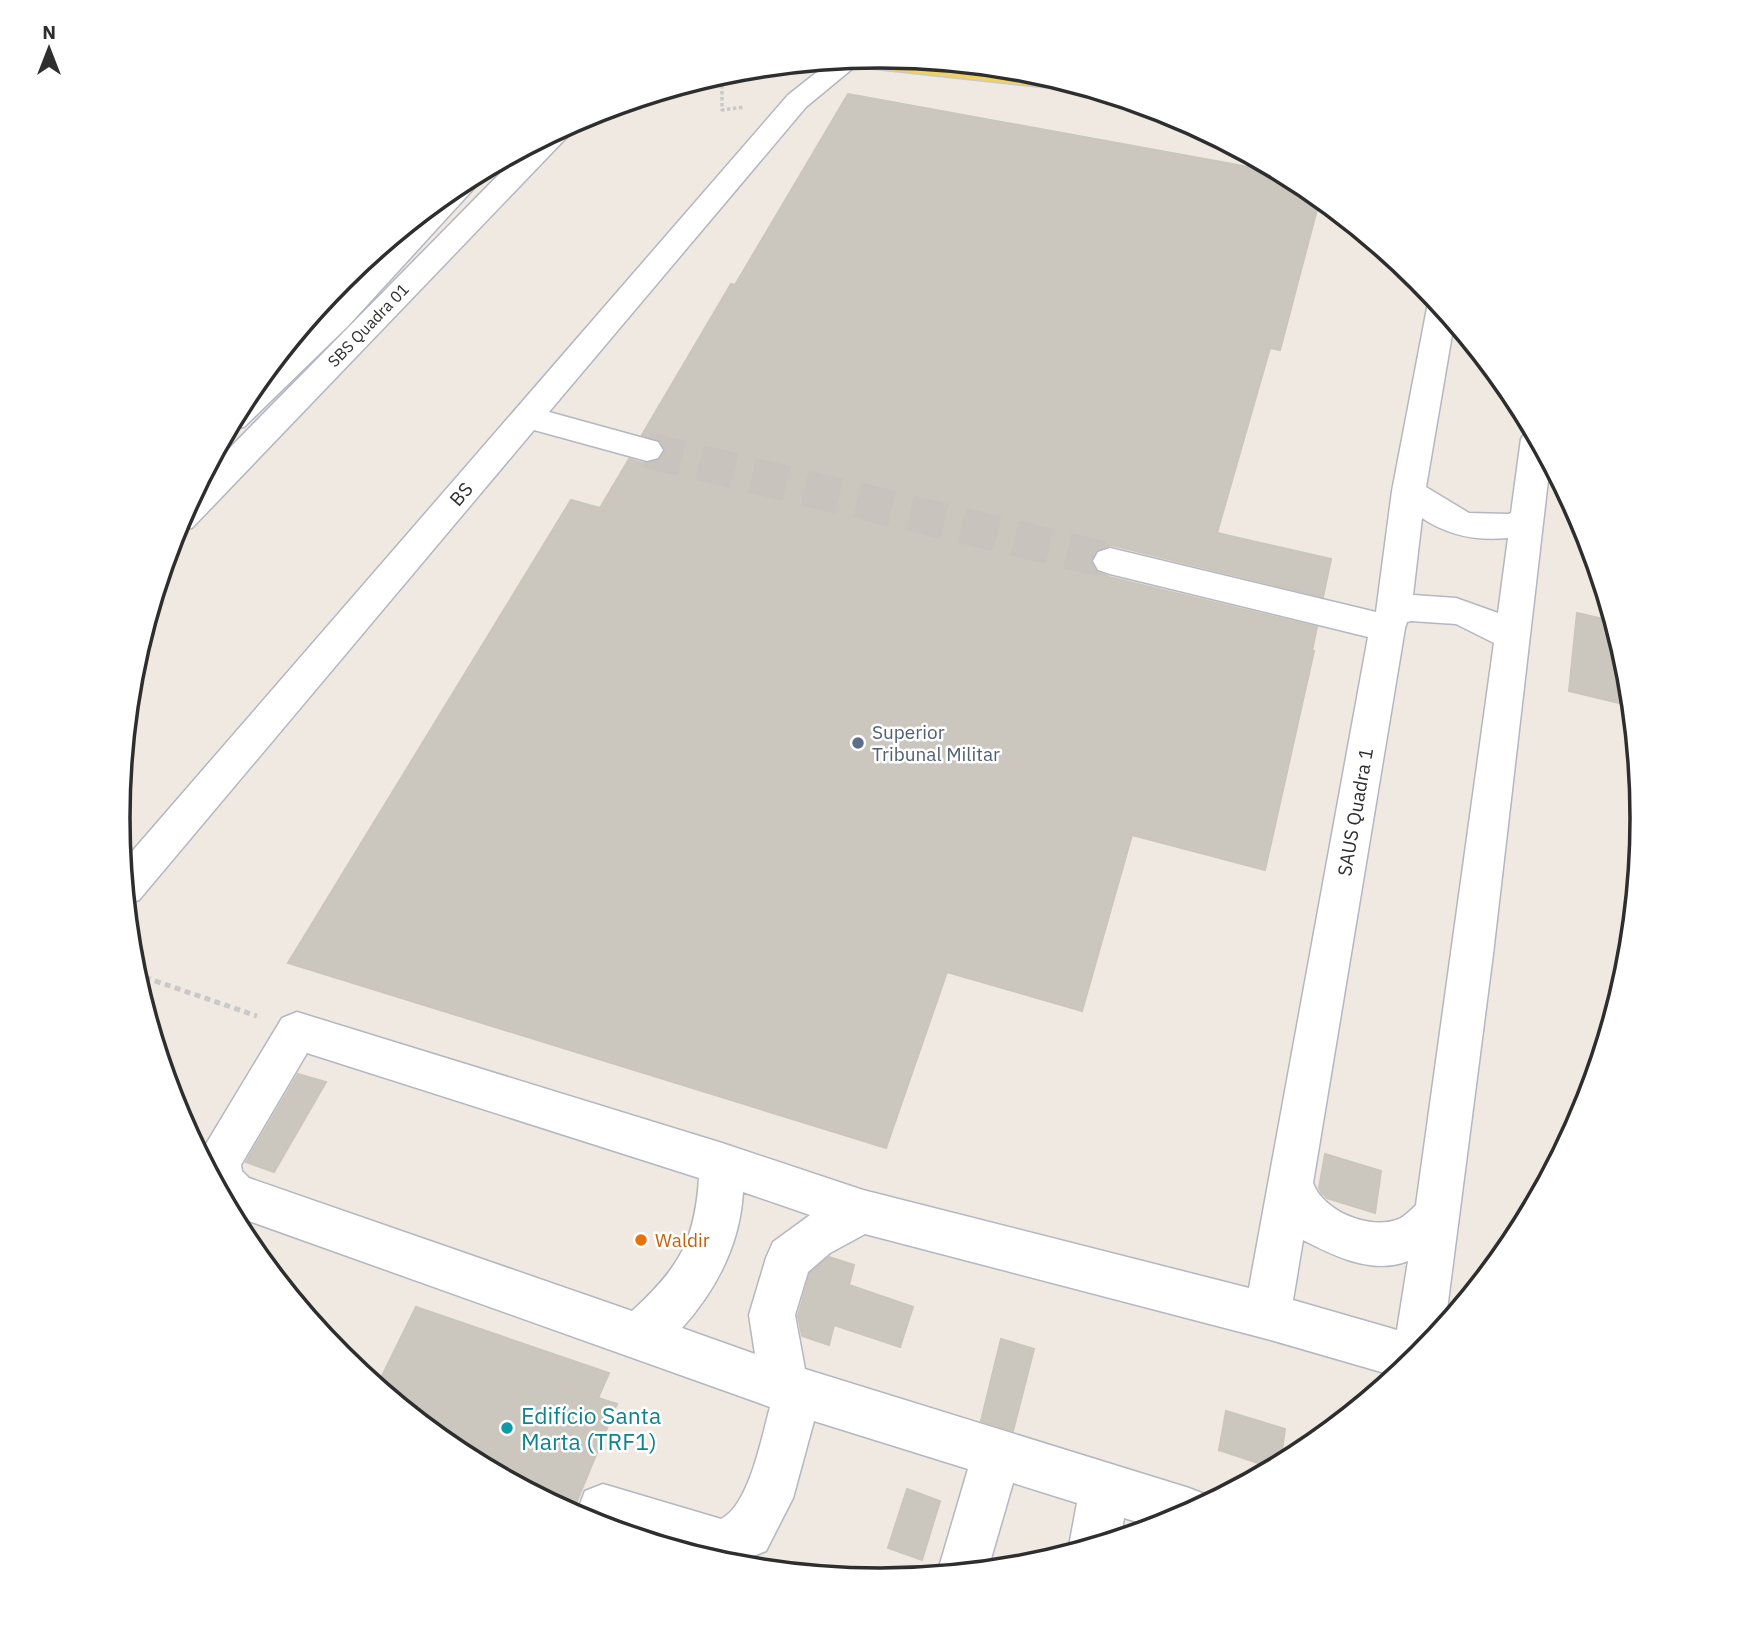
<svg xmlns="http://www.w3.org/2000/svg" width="1760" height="1636" font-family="'IBM Plex Sans',sans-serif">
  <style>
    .building { fill: #cbc7bf; stroke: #cbc5ba; stroke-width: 2 }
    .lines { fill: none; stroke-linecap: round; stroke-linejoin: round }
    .minor-tunnel { stroke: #c8c4bd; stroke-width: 36; stroke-dasharray: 36 18; stroke-linecap: butt }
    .minor-casing { stroke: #b4b7c1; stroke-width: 3 }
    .major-casing { stroke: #c9c9c9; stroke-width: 3 }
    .path-far1 { stroke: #c9c9c9; stroke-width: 3.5; stroke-dasharray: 3.5 2.5; stroke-linecap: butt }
    .path { stroke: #c9c9c9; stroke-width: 5; stroke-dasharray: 6 4.5; stroke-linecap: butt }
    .minor { fill: #fff; fill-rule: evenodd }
    .major { fill: #f2d163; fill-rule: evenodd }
    .service-dot { fill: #5c6f8a; stroke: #fff; stroke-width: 2.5 }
    .food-dot { fill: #e8710a; stroke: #fff; stroke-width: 2.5 }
    .culture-dot { fill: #0f9aa8; stroke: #fff; stroke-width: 2.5 }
    .labels { text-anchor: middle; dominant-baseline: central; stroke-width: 5; stroke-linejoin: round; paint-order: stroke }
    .far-street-label { font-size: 16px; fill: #2e2e2e; stroke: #fff }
    .street-label { font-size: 19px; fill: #2e2e2e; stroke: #fff }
    .service-label { font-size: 19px; fill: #4e5e75; stroke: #fff; text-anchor: start }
    .food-label { font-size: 19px; fill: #c56008; stroke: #fff; text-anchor: start }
    .near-culture-label { font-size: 23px; fill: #0d838f; stroke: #fff; text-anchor: start }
    .rim { fill: none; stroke: #2e2e2e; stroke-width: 3.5 }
  </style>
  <rect width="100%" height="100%" fill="#efe9e1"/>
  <g class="building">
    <polygon points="848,94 1282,173 1304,185 1320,198 1280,350 1270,348 1217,533 1331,559 1323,597 1111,545 1097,550 1091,560 1096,571 1109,577 1317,627 1312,651 1314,651 1265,870 1132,835 1082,1011 947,972 886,1148 288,963 571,500 600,508 629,459 646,464 660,459 665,451 660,441 642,435 731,284 735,285"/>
    <polygon points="1577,613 1613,621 1627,670 1631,706 1569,691"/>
    <polygon points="298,1074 326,1082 274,1172 246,1162"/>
    <polygon points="1325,1154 1381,1171 1375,1213 1327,1198 1321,1192 1319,1188"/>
    <polygon points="829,1257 854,1265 849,1285 913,1307 900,1347 834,1325 829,1345 802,1336 798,1316 810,1273"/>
    <polygon points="416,1307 609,1373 598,1398 617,1404 572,1513 456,1451 377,1386"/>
    <polygon points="1001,1339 1034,1349 1013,1431 981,1421"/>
    <polygon points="1226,1411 1285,1429 1280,1464 1273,1468 1219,1450"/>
    <polygon points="907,1489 940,1501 922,1560 888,1548"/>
  </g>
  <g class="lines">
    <polyline class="minor-tunnel" points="647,450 1110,561"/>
    <defs>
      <g id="minor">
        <polygon points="861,58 858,64 806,107 549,412 658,442 663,450 658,458 647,461 534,430 139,900 127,904 122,863 788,95 831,61"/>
        <polygon points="567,126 571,131 567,137 192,528 175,530 204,474 525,148"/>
        <path d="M477 173 481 179 477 185 348 326 244 427 228 429C234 418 239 406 246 395 267 362 301 338 328 311 375 262 417 206 477 173Z"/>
        <path d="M1436 300 1454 323 1426 487 1469 513 1508 514 1511 513 1521 439 1526 431 1532 429 1550 463 1493 954 1445 1325 1419 1357 1395 1376 1267 1339 865 1234 830 1253 808 1272 795 1315 805 1369 1189 1488 1207 1495 1209 1502 1171 1522 1154 1527 1124 1518 1121 1537 1071 1552 1069 1546 1077 1503 1013 1483 988 1569 937 1574 968 1469 814 1421 793 1498 766 1551 731 1565 588 1522 582 1519 578 1509 585 1491 603 1484 721 1519C749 1506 762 1436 770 1407L232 1215 200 1154 282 1018 297 1012 722 1143 863 1190 1249 1288 1368 637 1110 574 1098 570 1093 561 1098 552 1110 548 1376 612 1392 491 1427 308 1431 301ZM1422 518C1449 536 1477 541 1508 538L1498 613 1456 598 1413 595ZM1411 621 1456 624 1494 643 1416 1205C1411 1210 1405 1216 1399 1219 1370 1231 1323 1211 1313 1183L1405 628 1407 622ZM307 1053 699 1178C695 1241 679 1268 632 1311L249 1178 242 1171 241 1165ZM743 1192 810 1215 773 1242 766 1258 749 1315 755 1354 682 1328C716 1290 740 1245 743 1192ZM1303 1240C1334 1256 1372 1275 1408 1261L1397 1330 1293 1300Z"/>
      </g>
      <polygon id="major" points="880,56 1029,71 1074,84 1063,89 868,68 859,66 855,60"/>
    </defs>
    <use href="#minor" class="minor-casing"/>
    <use href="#major" class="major-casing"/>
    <polyline class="path-far1" points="722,73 722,110 744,107"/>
    <polyline class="path" points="135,974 257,1016"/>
    <use href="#minor" class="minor"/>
    <use href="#major" class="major"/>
  </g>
  <circle class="service-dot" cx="858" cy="743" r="7"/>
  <circle class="food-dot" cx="641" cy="1240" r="7"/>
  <circle class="culture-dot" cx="507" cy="1428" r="7"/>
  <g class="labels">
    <g class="far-street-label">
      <text transform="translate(368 325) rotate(-46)">SBS Quadra 01</text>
    </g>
    <g class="street-label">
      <text transform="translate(461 494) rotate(-49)">BS</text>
      <text transform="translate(1355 812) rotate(-80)">SAUS Quadra 1</text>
    </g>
    <g class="service-label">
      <text x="872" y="732">Superior<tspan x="872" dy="22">Tribunal Militar</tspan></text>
    </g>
    <g class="food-label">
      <text x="655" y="1240">Waldir</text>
    </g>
    <g class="near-culture-label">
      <text x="521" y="1415">Edifício Santa<tspan x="521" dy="26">Marta (TRF1)</tspan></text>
    </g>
  </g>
  <path d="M0 0H1760V1636H0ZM130 818a750 750 0 1 1 1500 0a750 750 0 1 1-1500 0Z" fill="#fff" fill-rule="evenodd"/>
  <path class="rim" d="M130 818a750 750 0 1 1 1500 0a750 750 0 1 1-1500 0Z"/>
  <g transform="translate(49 49)" stroke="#ffffff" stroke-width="5" paint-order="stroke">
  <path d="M0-5L12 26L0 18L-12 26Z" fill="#2e2e2e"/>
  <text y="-10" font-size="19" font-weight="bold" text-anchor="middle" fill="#2e2e2e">N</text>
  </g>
</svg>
